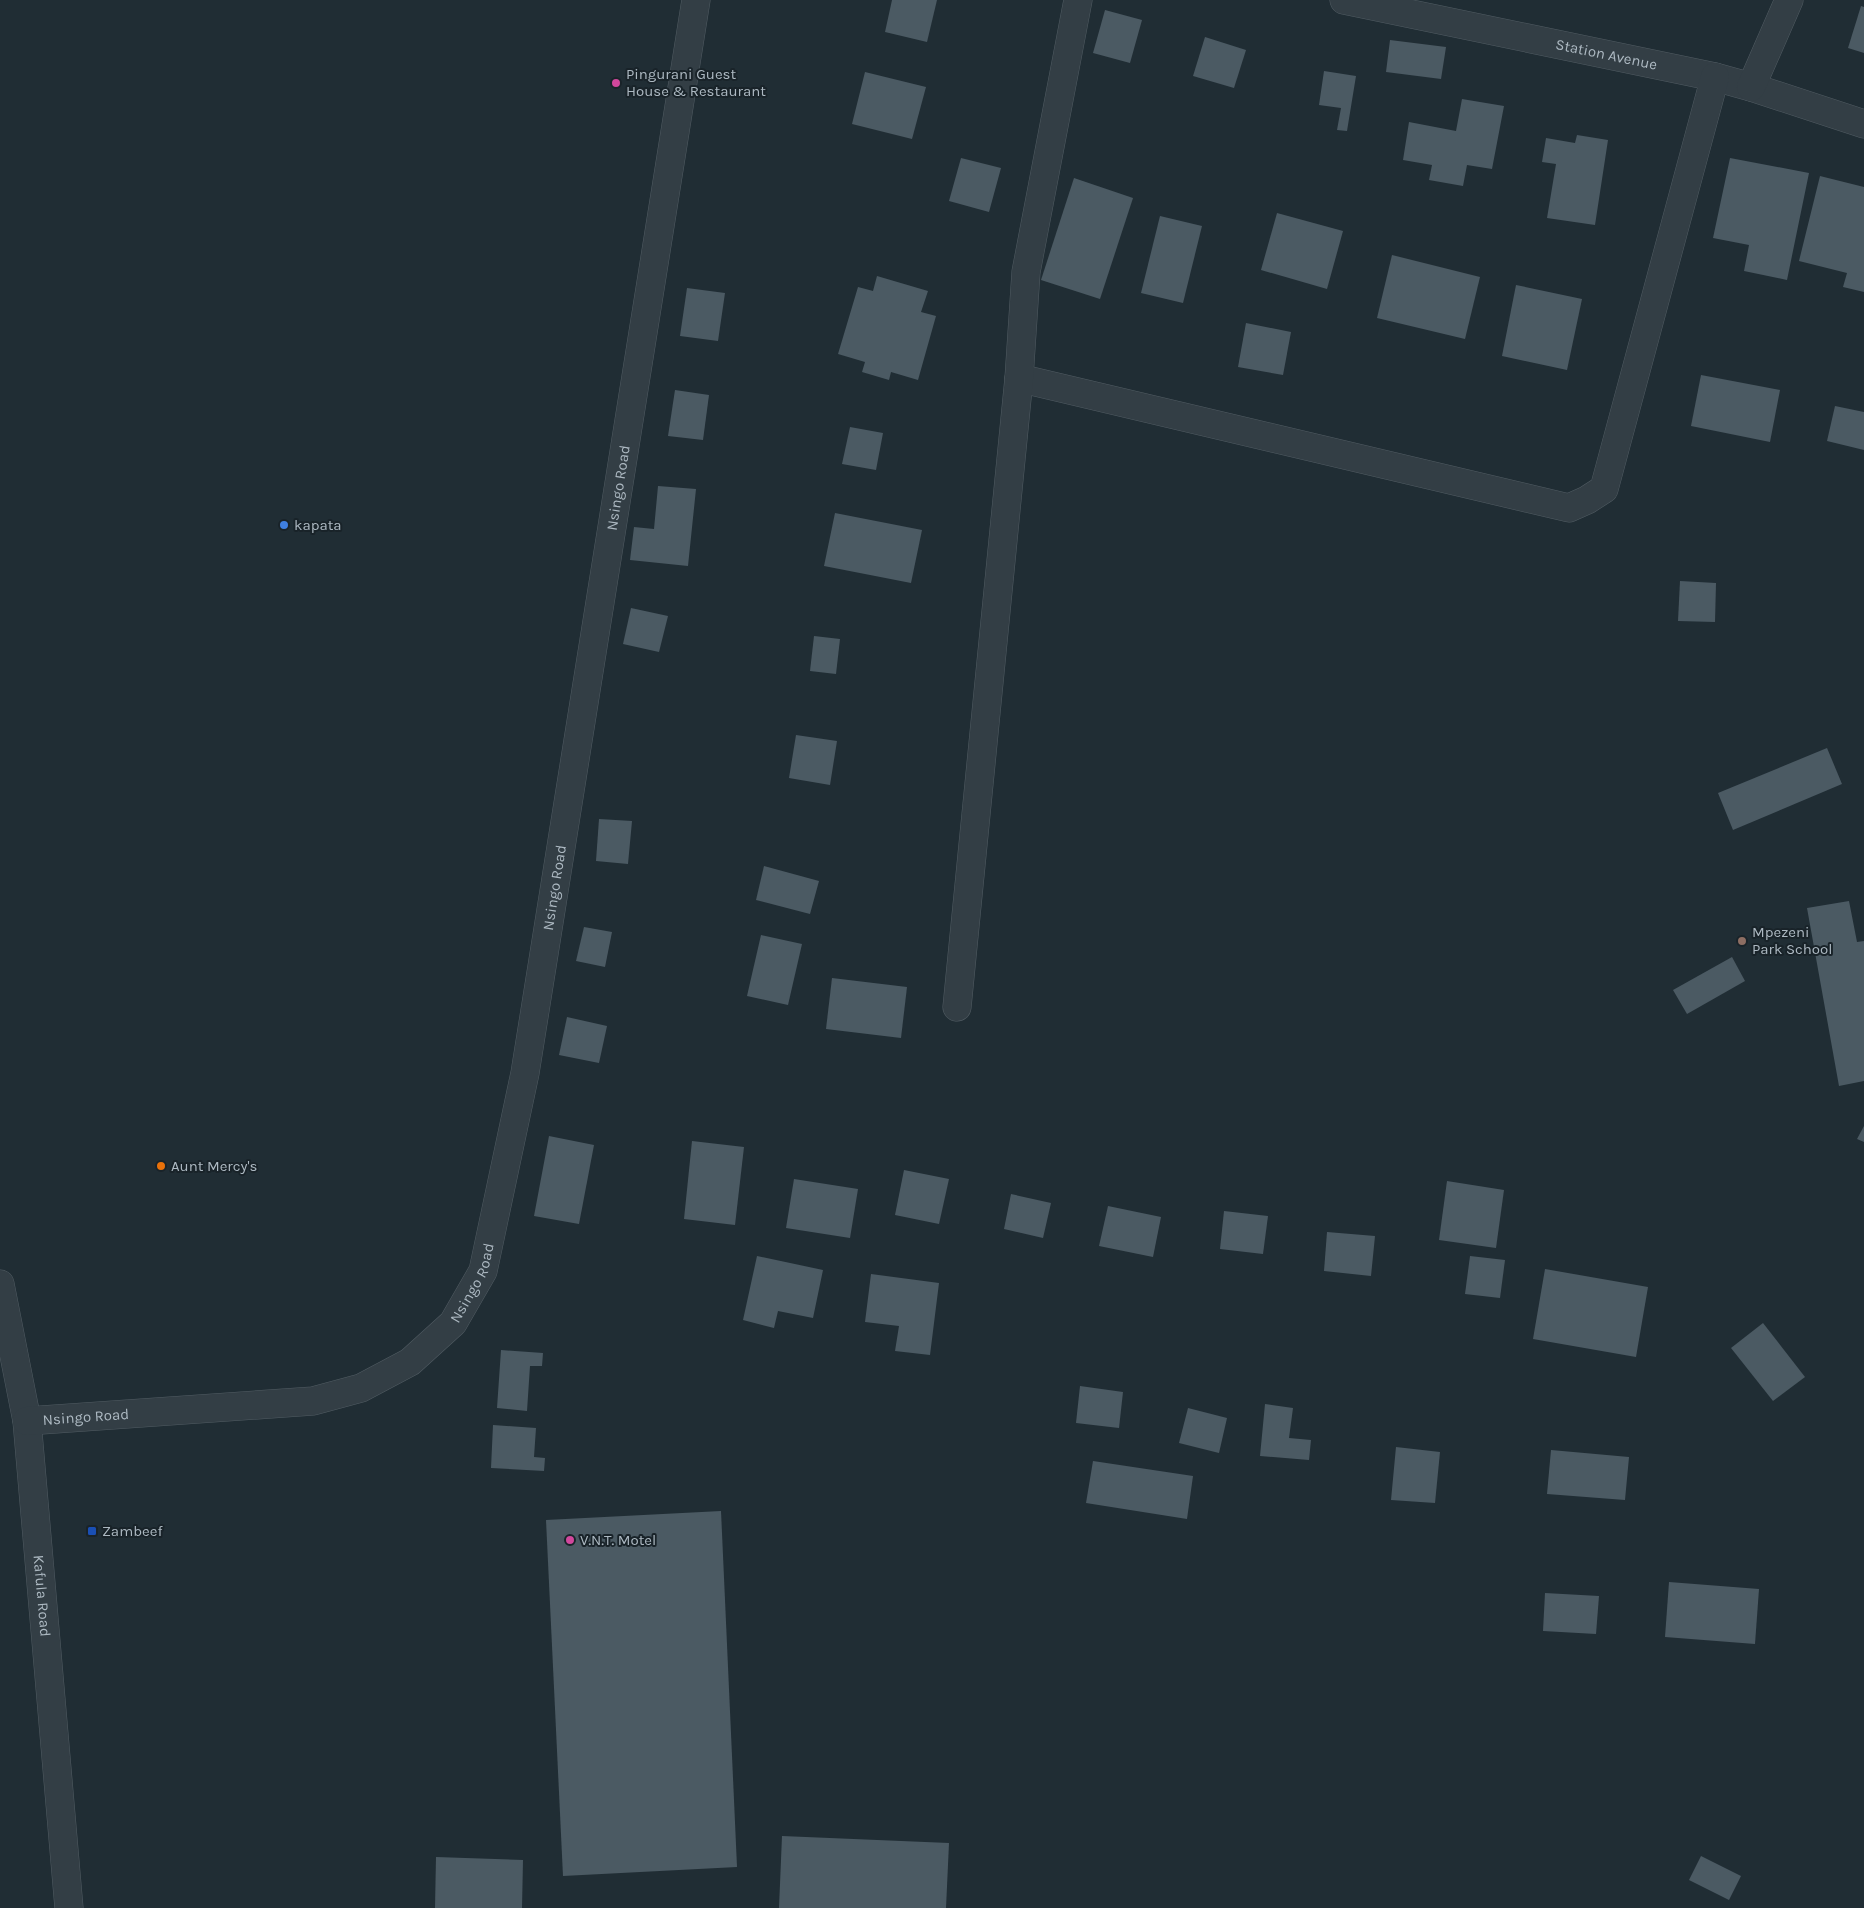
<svg xmlns="http://www.w3.org/2000/svg" width="1864" height="1908" font-family="Karla,sans-serif">
  <style>
    .building { fill: #4b5a63 }
    .lines { fill: none; stroke-linecap: round; stroke-linejoin: round }
    .minor-casing { stroke: #515c63; stroke-width: 29 }
    .minor { stroke: #333e45; stroke-width: 28 }
    .hotel-dot { fill: #d1479c; stroke: #192329; stroke-width: 2 }
    .shop-dot { fill: #3f7fe0; stroke: #192329; stroke-width: 2 }
    .education-dot { fill: #8d6e63; stroke: #192329; stroke-width: 2 }
    .food-dot { fill: #e8710a; stroke: #192329; stroke-width: 2 }
    .transit-dot { fill: #1a4fb4; stroke: #192329; stroke-width: 2 }
    .labels { text-anchor: middle; dominant-baseline: central; stroke-width: 4; stroke-linejoin: round; paint-order: stroke }
    .street-label { font-size: 15px; fill: #adb9c2; stroke: #192329 }
    .poi-label { font-size: 15px; fill: #adb9c2; stroke: #192329; text-anchor: start }
  </style>
  <rect width="100%" height="100%" fill="#202d34"/>
  <g class="building">
    <polygon points="892,0 937,0 927,42 885,32"/>
    <polygon points="1861,6 1864,7 1864,53 1848,48"/>
    <polygon points="1105,10 1142,20 1130,63 1093,53"/>
    <polygon points="1205,37 1246,50 1234,88 1193,76"/>
    <polygon points="1390,40 1446,47 1441,79 1386,72"/>
    <polygon points="1324,71 1356,76 1347,131 1337,130 1341,108 1319,105"/>
    <polygon points="865,72 926,87 912,139 852,124"/>
    <polygon points="1462,99 1504,106 1492,169 1467,165 1463,186 1429,180 1432,165 1403,160 1409,122 1456,131"/>
    <polygon points="1577,135 1608,140 1595,225 1547,218 1556,164 1542,162 1546,138 1575,143"/>
    <polygon points="961,158 1001,168 989,212 949,201"/>
    <polygon points="1730,158 1809,173 1787,280 1744,271 1749,245 1713,238"/>
    <polygon points="1820,176 1864,187 1864,292 1843,287 1847,273 1799,261"/>
    <polygon points="1074,178 1133,198 1100,299 1041,280"/>
    <polygon points="1277,213 1343,231 1327,289 1261,270"/>
    <polygon points="1160,216 1202,226 1183,303 1141,293"/>
    <polygon points="1392,255 1480,277 1465,339 1377,318"/>
    <polygon points="877,276 928,291 921,312 936,316 918,380 891,372 889,380 862,372 865,362 838,354 858,287 873,291"/>
    <polygon points="1516,285 1582,299 1567,370 1502,356"/>
    <polygon points="687,288 725,293 718,341 680,336"/>
    <polygon points="1246,323 1291,332 1283,375 1238,367"/>
    <polygon points="1701,375 1780,390 1770,442 1691,426"/>
    <polygon points="675,390 709,395 703,440 668,436"/>
    <polygon points="1835,406 1864,412 1864,450 1827,441"/>
    <polygon points="850,427 883,433 876,470 842,464"/>
    <polygon points="658,486 696,489 688,566 630,560 634,527 654,529"/>
    <polygon points="835,513 922,530 911,583 824,566"/>
    <polygon points="1680,581 1716,583 1715,622 1678,621"/>
    <polygon points="631,608 668,616 659,652 623,644"/>
    <polygon points="814,636 840,639 836,674 810,671"/>
    <polygon points="796,735 837,741 830,785 789,778"/>
    <polygon points="1827,748 1842,784 1733,830 1718,793"/>
    <polygon points="599,819 632,821 628,864 596,861"/>
    <polygon points="764,866 819,881 810,914 756,900"/>
    <polygon points="1849,901 1857,942 1864,941 1864,1081 1839,1086 1807,908"/>
    <polygon points="584,927 612,932 605,967 576,961"/>
    <polygon points="761,935 802,944 788,1005 747,996"/>
    <polygon points="1732,957 1745,981 1687,1014 1673,990"/>
    <polygon points="832,978 907,987 901,1038 826,1029"/>
    <polygon points="567,1017 607,1026 599,1063 559,1055"/>
    <polygon points="1864,1126 1864,1142 1857,1139"/>
    <polygon points="549,1136 594,1145 579,1224 534,1216"/>
    <polygon points="692,1141 744,1147 735,1225 684,1219"/>
    <polygon points="904,1170 949,1179 939,1224 895,1215"/>
    <polygon points="794,1179 858,1189 850,1238 786,1228"/>
    <polygon points="1447,1181 1504,1190 1496,1248 1439,1240"/>
    <polygon points="1011,1194 1051,1203 1043,1238 1004,1229"/>
    <polygon points="1108,1206 1161,1217 1153,1257 1099,1246"/>
    <polygon points="1224,1211 1268,1216 1263,1254 1220,1249"/>
    <polygon points="1327,1232 1375,1236 1371,1276 1324,1271"/>
    <polygon points="757,1256 823,1270 813,1318 778,1311 774,1328 743,1320"/>
    <polygon points="1470,1256 1505,1260 1500,1298 1465,1294"/>
    <polygon points="1545,1269 1648,1287 1636,1357 1533,1339"/>
    <polygon points="871,1274 939,1283 930,1355 895,1351 899,1326 865,1322"/>
    <polygon points="1763,1323 1805,1377 1773,1401 1731,1348"/>
    <polygon points="501,1350 543,1353 542,1366 530,1366 527,1411 497,1408"/>
    <polygon points="1080,1386 1123,1392 1119,1428 1076,1423"/>
    <polygon points="1265,1404 1293,1408 1289,1438 1311,1440 1309,1460 1260,1456"/>
    <polygon points="1188,1408 1227,1418 1219,1453 1179,1443"/>
    <polygon points="493,1425 536,1428 534,1457 545,1458 544,1471 491,1468"/>
    <polygon points="1396,1447 1440,1452 1435,1503 1391,1500"/>
    <polygon points="1551,1450 1629,1457 1625,1500 1547,1494"/>
    <polygon points="1093,1461 1193,1476 1187,1519 1086,1503"/>
    <polygon points="721,1511 737,1867 563,1876 546,1520"/>
    <polygon points="1669,1582 1759,1589 1755,1644 1665,1637"/>
    <polygon points="1545,1593 1599,1596 1596,1634 1543,1631"/>
    <polygon points="782,1836 949,1843 946,1908 779,1908"/>
    <polygon points="1701,1856 1741,1876 1729,1900 1689,1880"/>
    <polygon points="436,1857 523,1860 522,1908 435,1908"/>
  </g>
  <g class="lines">
    <defs>
      <g id="minor">
        <path id="s1" d="M1344 0 1715 77 1751 87 1864 124"/>
        <polyline points="1751,87 1789,0"/>
        <polyline points="1019,378 1569,508 1587,500 1604,489 1715,77"/>
        <polyline points="957,1007 1019,378 1026,272 1078,0"/>
        <path id="s2" d="M0 1284 27 1421 69 1908"/>
        <path id="s3" d="M27 1421 313 1401 361 1388 410 1362 453 1323 483 1271 525 1073 696 0"/>
      </g>
    </defs>
    <use href="#minor" class="minor-casing"/>
    <use href="#minor" class="minor"/>
  </g>
  <g class="hotel-dot">
    <circle cx="616" cy="83" r="5"/>
    <circle cx="570" cy="1540" r="5"/>
  </g>
  <circle class="shop-dot" cx="284" cy="525" r="5"/>
  <circle class="education-dot" cx="1742" cy="941" r="5"/>
  <circle class="food-dot" cx="161" cy="1166" r="5"/>
  <rect class="transit-dot" x="87" y="1526" width="10" height="10" rx="2.5"/>
  <g class="labels">
    <g class="street-label">
      <text stroke="none"><textPath href="#s1" startOffset="268">Station Avenue</textPath></text>
      <text stroke="none"><textPath href="#s3" startOffset="1305">Nsingo Road</textPath></text>
      <text stroke="none"><textPath href="#s3" startOffset="900">Nsingo Road</textPath></text>
      <text stroke="none"><textPath href="#s3" startOffset="495">Nsingo Road</textPath></text>
      <text stroke="none"><textPath href="#s3" startOffset="59">Nsingo Road</textPath></text>
      <text stroke="none"><textPath href="#s2" startOffset="315">Kafula Road</textPath></text>
    </g>
    <g class="poi-label">
      <text x="626" y="74">Pingurani Guest<tspan x="626" dy="17">House &amp; Restaurant</tspan></text>
      <text x="294" y="525">kapata</text>
      <text x="1752" y="932">Mpezeni<tspan x="1752" dy="17">Park School</tspan></text>
      <text x="171" y="1166">Aunt Mercy's</text>
      <text x="102" y="1531">Zambeef</text>
      <text x="580" y="1540">V.N.T. Motel</text>
    </g>
  </g>
</svg>
